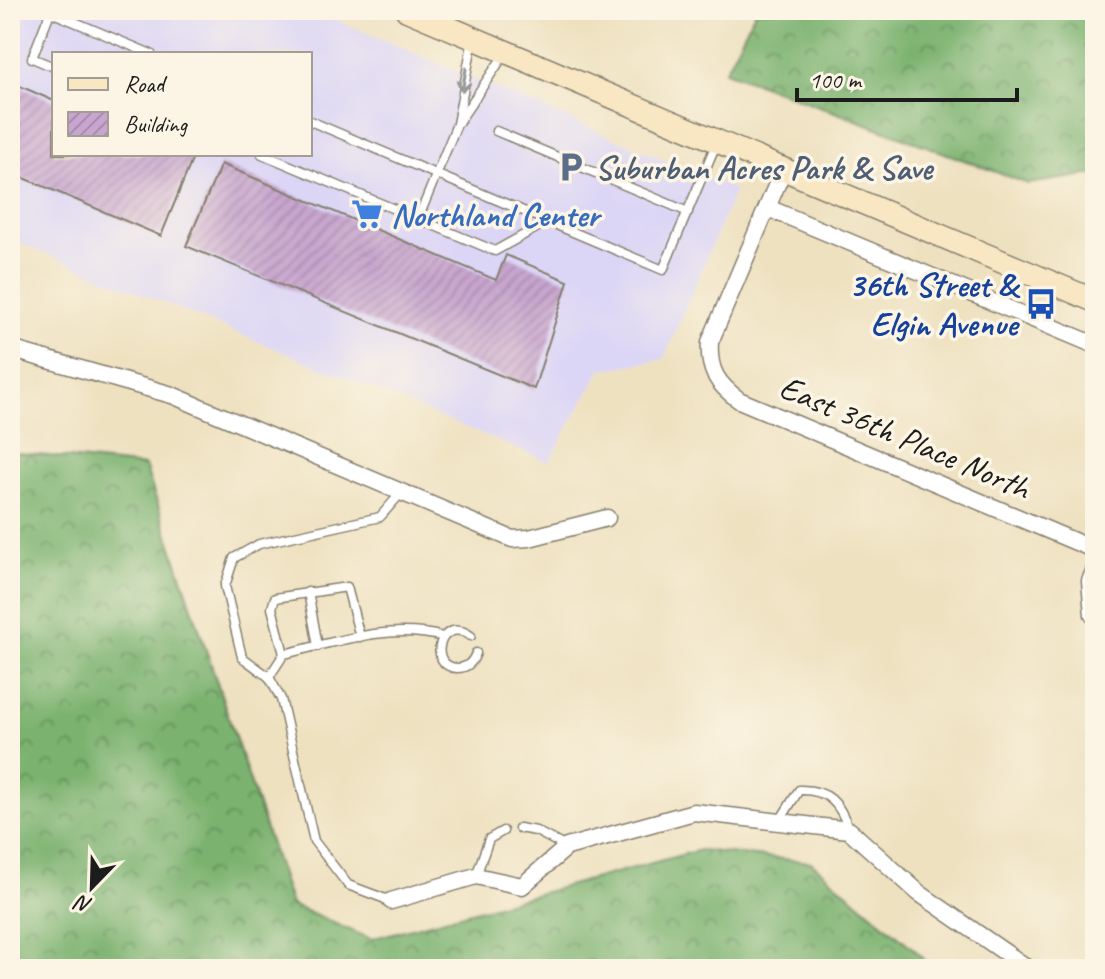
<svg xmlns="http://www.w3.org/2000/svg" width="1105" height="979" font-family="Caveat,sans-serif">
  <style>
    .built { fill: #dcd6f6; fill-rule: evenodd }
    .forest { fill: url(#forest-crowns); stroke: #4c6746; stroke-width: 2 }
    .building { fill: url(#building-hatch) }
    .lines { fill: none; stroke-linecap: round; stroke-linejoin: round }
    .service-casing { stroke: #857e6e; stroke-width: 11 }
    .minor-casing { stroke: #857e6e; stroke-width: 19 }
    .secondary-casing { stroke: #857e6e; stroke-width: 25 }
    .service { stroke: #fff; stroke-width: 8 }
    .minor { stroke: #fff; stroke-width: 16 }
    .secondary { stroke: #f9e7c3; stroke-width: 22 }
    .oneway { stroke: #999 }
    .labels { text-anchor: middle; dominant-baseline: central; stroke-width: 7; stroke-linejoin: round; paint-order: stroke }
    .service-label { font-size: 34px; font-weight: bold; fill: #4e5e75; stroke: #fcf5e5; text-anchor: start }
    .shop-label { font-size: 34px; font-weight: bold; fill: #366cbe; stroke: #fcf5e5; text-anchor: start }
    .transit-label { font-size: 34px; font-weight: bold; fill: #164399; stroke: #fcf5e5; text-anchor: end }
    .street-label { font-size: 34px; fill: #1c1c1c; stroke: #fcf5e5 }
  </style>
  <defs>
    <pattern id="forest-crowns" width="20" height="18" patternUnits="userSpaceOnUse" patternTransform="scale(2)"><rect width="20" height="18" fill="#7bb270"/><path d="M2 6a3 3 0 1 1 6 0M12 15a3 3 0 1 1 6 0" fill="none" stroke="#64905b"/></pattern>
    <pattern id="building-hatch" width="6" height="6" patternUnits="userSpaceOnUse" patternTransform="scale(2)"><rect width="6" height="6" fill="#c7a5ce"/><path d="M-1 1l2-2M0 6l6-6M5 7l2-2" fill="none" stroke="#aa8db0"/></pattern>
  </defs>
  <rect width="100%" height="100%" fill="#fcf5e5"/>
  <filter id="ink" filterUnits="userSpaceOnUse"><feTurbulence type="fractalNoise" baseFrequency=".0125" numOctaves="2"/><feDisplacementMap in="SourceGraphic" scale="16" xChannelSelector="R" yChannelSelector="G"/><feConvolveMatrix kernelMatrix="1 2 1 2 8 2 1 2 1" color-interpolation-filters="sRGB"/></filter>
  <filter id="wash" filterUnits="userSpaceOnUse"><feTurbulence type="fractalNoise" baseFrequency=".006" numOctaves="4" result="noise"/><feDisplacementMap in="SourceGraphic" scale="32" xChannelSelector="R" yChannelSelector="G"/><feGaussianBlur stdDeviation="1.8" result="paint"/><feColorMatrix in="noise" values="0 0 0 0 0 0 0 0 0 0 0 0 0 0 0 0 0 1.4 0 .05"/><feComposite in="paint" operator="in"/></filter>
  <g filter="url(#wash)">
    <rect width="100%" height="100%" fill="#eee1c0"/>
    <path class="built" d="M27 10H313L735 190 664 359 601 370 549 462 10 239V52ZM54 54H310V154H54Z"/>
    <g class="forest">
      <polygon points="756,10 1095,10 1095,174 1028,184 725,71"/>
      <polygon points="10,452 145,466 291,905 371,939 700,850 811,862 922,956 928,969 10,969"/>
    </g>
    <g id="blocks">
      <g class="building">
        <polygon points="13,83 54,101 54,154 178,154 192,160 161,236 10,172"/>
        <polygon points="221,164 496,280 506,255 568,281 534,389 186,246"/>
      </g>
    </g>
  </g>
  <g filter="url(#ink)">
    <use href="#blocks" fill-opacity="0" stroke="#857e6e" stroke-width="2"/>
    <g class="lines">
      <defs>
        <g id="service">
          <polyline points="51,10 32,58 54,67"/>
          <polyline points="51,12 151,54"/>
          <polyline points="310,121 663,270 716,144"/>
          <polyline points="458,123 504,55"/>
          <polyline points="496,131 688,212"/>
          <polyline points="262,154 495,251 547,222"/>
          <polyline points="418,219 457,124 473,39"/>
          <polyline points="308,592 318,646"/>
          <path d="M471 636C440 614 426 666 457 668 467 668 473 662 476 653"/>
          <polyline points="284,654 272,608 275,598 347,587 360,637"/>
          <path d="M269 677 284 654C336 642 390 623 443 637"/>
          <path d="M779 822 799 790C828 789 840 803 849 830"/>
          <polyline points="519,828 536,831 566,847"/>
          <polyline points="476,876 489,839 503,831"/>
          <polyline points="391,901 348,885 314,841 281,699 269,677 242,657 225,586 234,558 259,544 380,517 401,493"/>
        </g>
        <g id="minor">
          <path d="M783 170 710 342C708 370 717 384 739 400L1095 550"/>
          <polyline points="768,208 1095,345"/>
          <polyline points="10,349 172,395 512,539 529,538 607,518"/>
          <polyline points="1093,615 1090,581 1095,569"/>
          <polyline points="391,901 476,876 522,886 567,847 694,812 849,830 919,893 1029,969"/>
        </g>
        <polyline id="secondary" points="407,10 1095,301"/>
      </defs>
      <use href="#service" class="service-casing"/>
      <use href="#minor" class="minor-casing"/>
      <use href="#secondary" class="secondary-casing"/>
      <use href="#service" class="service"/>
      <use href="#minor" class="minor"/>
      <use href="#secondary" class="secondary"/>
    </g>
    <defs><path id="oneway-shaft" d="M-6 0H5M1.5-3L5.5 0L1.5 3" fill="none" stroke-width="1.6" stroke-linecap="round" stroke-linejoin="round" transform="scale(2)"/></defs>
    <use class="oneway" href="#oneway-shaft" transform="translate(464 80) rotate(100)"/>
  </g>
  <defs>
    <symbol id="parking-bare" viewBox="-9 -9 18 18"><path d="M-3.5-5.5H1a3.5 3.5 0 0 1 0 7H-1V5.5H-3.5ZM-1-3.4V-.6H.8a1.4 1.4 0 0 0 0-2.8Z" fill="#5c6f8a" stroke="#fcf5e5" stroke-width="2.5" paint-order="stroke"/></symbol>
    <symbol id="supermarket-bare" viewBox="-9 -9 18 18"><path d="M-6-5.5h2.5l.6 2H6L4.5 2H-2.5L-4.4-4H-6ZM-1.5 3.2a1.3 1.3 0 1 0 .1 0ZM3 3.2a1.3 1.3 0 1 0 .1 0Z" fill="#3f7fe0" stroke="#fcf5e5" stroke-width="2.5" paint-order="stroke"/></symbol>
    <symbol id="bus-bare" viewBox="-9 -9 18 18"><path d="M-5-6H5V4H4V6H2V4H-2V6H-4V4H-5ZM-3.5-4V0h7V-4ZM-3.5 1.2v1.5H-2V1.2ZM2 1.2v1.5H3.5V1.2Z" fill="#1a4fb4" stroke="#fcf5e5" stroke-width="2.5" paint-order="stroke"/></symbol>
  </defs>
  <g fill-rule="evenodd">
    <use href="#parking-bare" x="549" y="145" width="44" height="44"/>
    <use href="#supermarket-bare" x="345" y="192" width="44" height="44"/>
    <use href="#bus-bare" x="1019" y="282" width="44" height="44"/>
  </g>
  <g class="labels">
    <g class="service-label">
      <text x="595" y="167">Suburban Acres Park &amp; Save</text>
    </g>
    <g class="shop-label">
      <text x="391" y="214">Northland Center</text>
    </g>
    <g class="transit-label">
      <text x="1017" y="284">36th Street &amp;<tspan x="1017" dy="39">Elgin Avenue</tspan></text>
    </g>
    <g class="street-label">
      <text transform="translate(905 437) rotate(23)">East 36th Place North</text>
    </g>
  </g>
  <rect width="1105" height="979" fill="none" stroke="#fcf5e5" stroke-width="40"/>
  <rect x="52" y="52" width="260" height="104" fill="#fcf5e5" stroke="#a29e95" stroke-width="2"/>
  <rect x="68" y="78" width="40" height="12" fill="#f9e7c3" stroke="#a29e95" stroke-width="2"/>
  <text x="124" y="92" font-size="24" fill="#1c1c1c">Road</text>
  <rect x="68" y="112" width="40" height="24" fill="url(#building-hatch)" stroke="#a29e95" stroke-width="2"/>
  <text x="124" y="132" font-size="24" fill="#1c1c1c">Building</text>
  <g transform="translate(92 887) rotate(203)" stroke="#fcf5e5" stroke-width="6" paint-order="stroke">
  <path d="M0-6L14 30L0 20L-14 30Z" fill="#1c1c1c"/>
  <text y="-12" font-size="22" font-weight="bold" text-anchor="middle" fill="#1c1c1c">N</text>
  </g>
  <path d="M797 88v12h220v-12" fill="none" stroke="#1c1c1c" stroke-width="4"/>
  <text x="809" y="88" font-size="24" fill="#1c1c1c" stroke="#fcf5e5" stroke-width="6" paint-order="stroke">100 m</text>
</svg>
